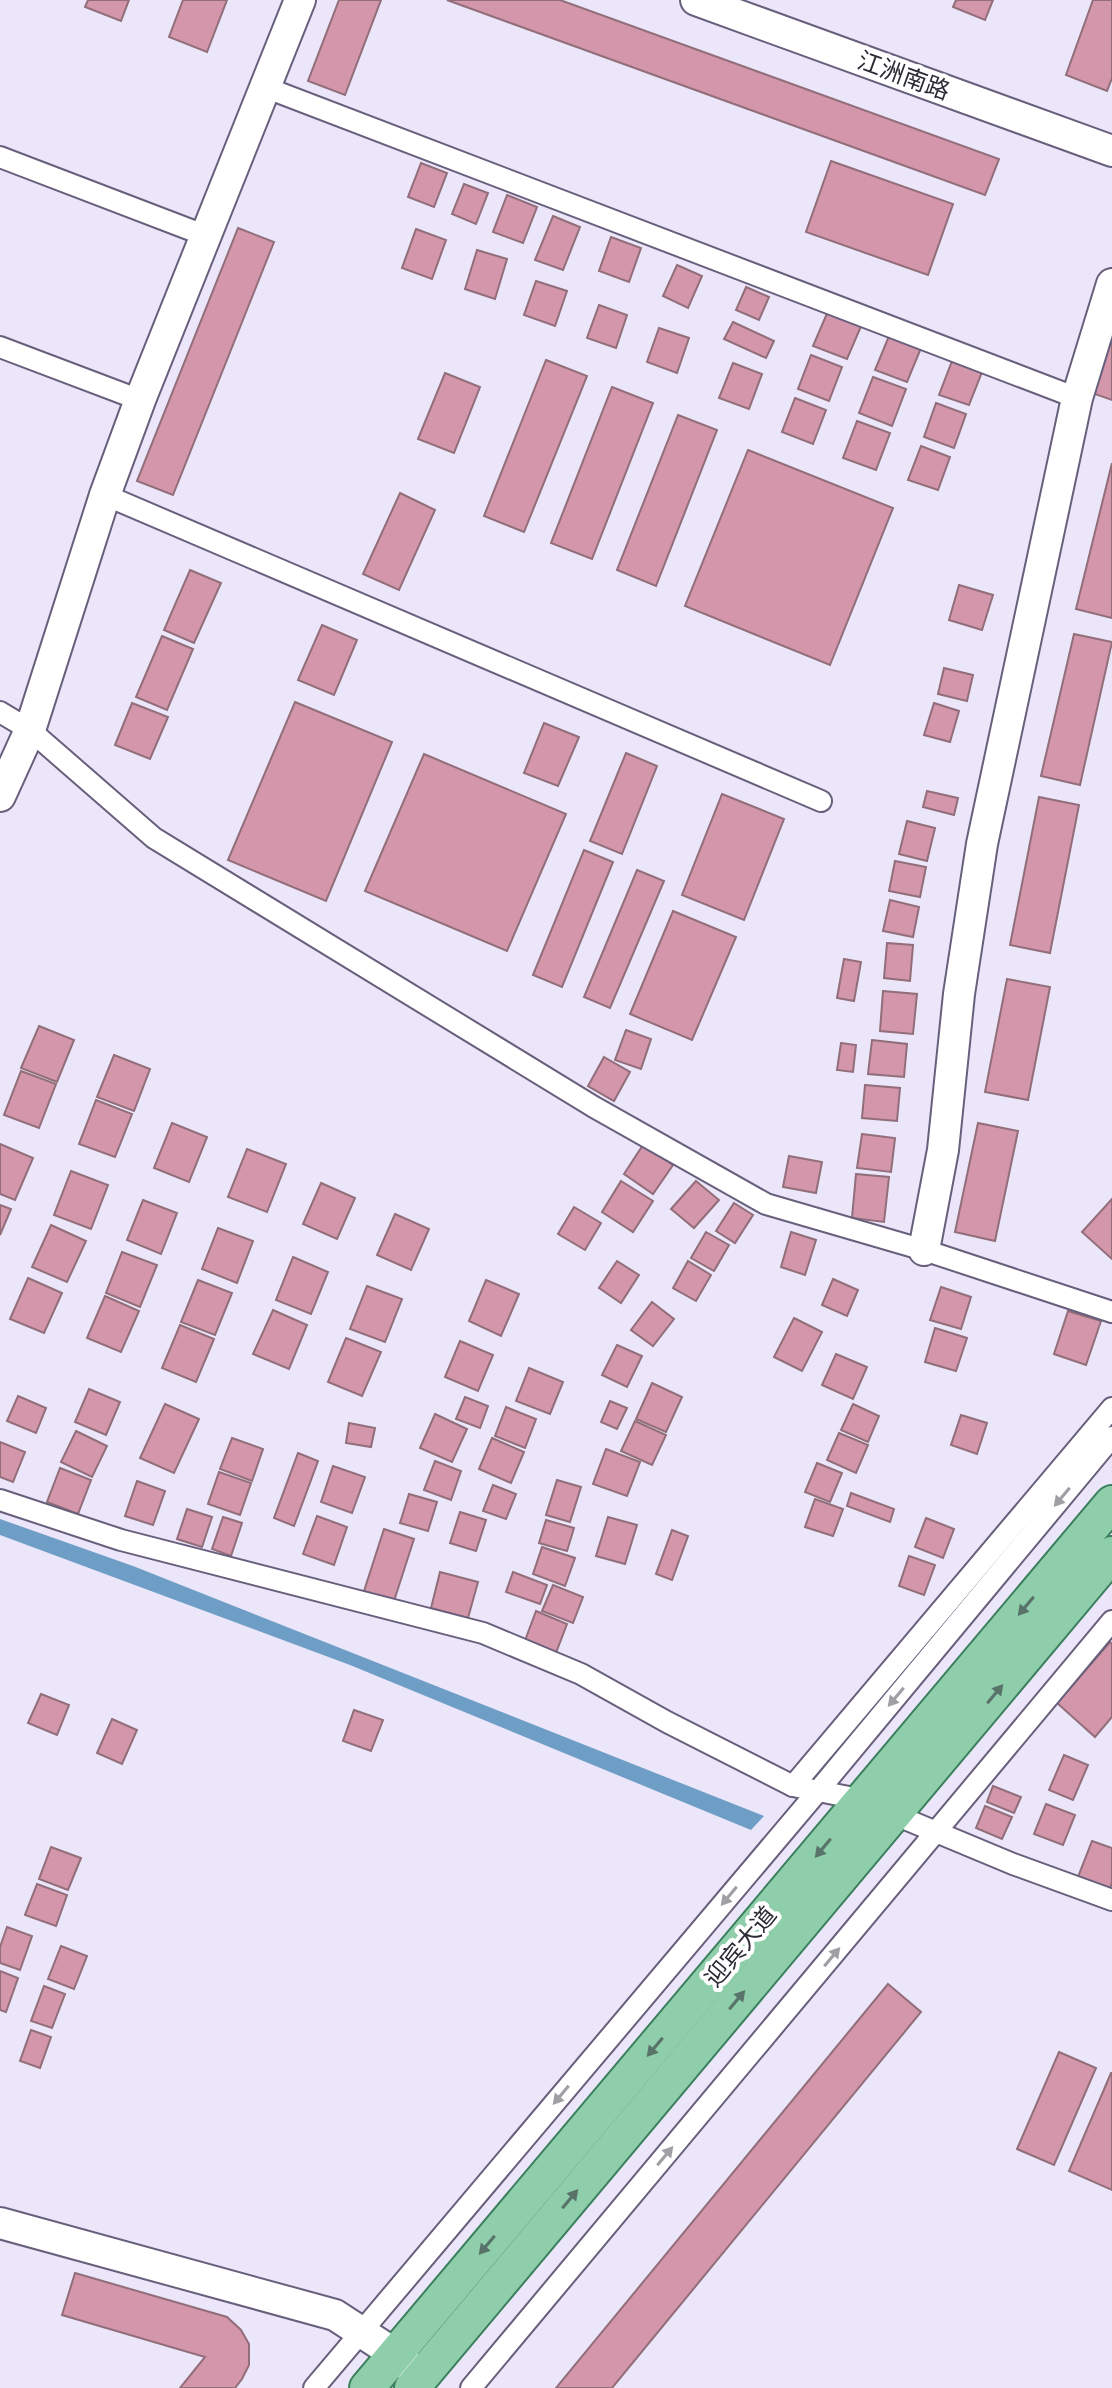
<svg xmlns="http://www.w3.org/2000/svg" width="1112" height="2388" font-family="Quicksand,'Noto Sans SC',sans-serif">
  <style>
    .water { fill: #6e9dc6 }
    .building { fill: #d496ab; stroke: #916e79; stroke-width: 2 }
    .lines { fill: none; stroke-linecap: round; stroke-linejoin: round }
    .street-casing { stroke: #685f7c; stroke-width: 24 }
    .secondary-casing { stroke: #685f7c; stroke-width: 34 }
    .primary-casing { stroke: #3b7f5d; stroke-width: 38 }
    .street { stroke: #fff; stroke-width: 20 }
    .secondary { stroke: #fff; stroke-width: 30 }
    .primary { stroke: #8eceaa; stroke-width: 34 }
    .oneway { fill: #a09fa4 }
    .oneway2 { fill: #59736a }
    .labels { text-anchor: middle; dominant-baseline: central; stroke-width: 8; stroke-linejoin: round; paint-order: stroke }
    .street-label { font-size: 24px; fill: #2d2935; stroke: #fff }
  </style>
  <rect width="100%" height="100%" fill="#ebe6fa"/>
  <polygon class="water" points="0,1519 133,1566 764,1816 751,1830 350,1665 0,1535"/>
  <g class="building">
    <polygon points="88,0 129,0 121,21 85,7"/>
    <polygon points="183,0 227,0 207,52 169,37"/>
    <polygon points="339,0 381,0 345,95 308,81"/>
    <polygon points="447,0 560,0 999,159 985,195"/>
    <polygon points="956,0 993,0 985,20 953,7"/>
    <polygon points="1093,0 1112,0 1112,78 1107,91 1066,75"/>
    <polygon points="831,161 953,204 928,275 806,232"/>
    <polygon points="421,163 447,173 434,207 408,197"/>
    <polygon points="464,184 488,193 476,224 452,214"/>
    <polygon points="507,195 537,207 523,243 493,232"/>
    <polygon points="553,216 580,227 563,270 535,260"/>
    <polygon points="238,228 274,242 173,495 137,481"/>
    <polygon points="416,229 446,240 432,279 402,268"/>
    <polygon points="611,237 641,248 629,282 599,271"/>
    <polygon points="477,250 507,259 495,299 465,289"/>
    <polygon points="677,265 702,276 688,308 663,296"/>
    <polygon points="536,281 567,291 555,326 524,315"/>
    <polygon points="746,287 769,297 759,320 736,310"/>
    <polygon points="599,305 627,315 616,348 587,338"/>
    <polygon points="828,311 862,324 847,359 813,346"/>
    <polygon points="733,322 774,341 766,358 724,339"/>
    <polygon points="659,328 689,338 677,373 647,362"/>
    <polygon points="889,336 921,348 907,382 875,370"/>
    <polygon points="1112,336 1112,400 1092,393"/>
    <polygon points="811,355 842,367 829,401 798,389"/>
    <polygon points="546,360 587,376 524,532 484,516"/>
    <polygon points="952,361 982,372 969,405 939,395"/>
    <polygon points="733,363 762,374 749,409 719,398"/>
    <polygon points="445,373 480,387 454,453 418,439"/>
    <polygon points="873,377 906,389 892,426 859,413"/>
    <polygon points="612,387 653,403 592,559 551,543"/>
    <polygon points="795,398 826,410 813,444 782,432"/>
    <polygon points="936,403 966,414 954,448 924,437"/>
    <polygon points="678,415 717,430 656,586 617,570"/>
    <polygon points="857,421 890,433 876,470 843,458"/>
    <polygon points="921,446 950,457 938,490 908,480"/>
    <polygon points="748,450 893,508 830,665 685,606"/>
    <polygon points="1112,463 1112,618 1076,609"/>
    <polygon points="400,493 435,510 399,590 363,574"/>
    <polygon points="190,570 221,583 194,643 164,630"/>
    <polygon points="959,585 993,595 982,630 949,620"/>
    <polygon points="322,625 357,640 334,695 298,680"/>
    <polygon points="1074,634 1112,642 1080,785 1041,776"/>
    <polygon points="162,636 193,649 167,710 136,697"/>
    <polygon points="944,668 973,675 967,701 938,694"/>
    <polygon points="295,702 392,742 326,901 228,860"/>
    <polygon points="132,703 168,717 150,759 115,745"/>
    <polygon points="934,703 959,711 950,742 924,735"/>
    <polygon points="544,723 579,737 558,786 524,773"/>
    <polygon points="626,753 657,766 622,854 590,841"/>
    <polygon points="424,754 566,814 507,951 365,891"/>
    <polygon points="927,791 958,798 954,815 923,807"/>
    <polygon points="722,794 784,819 744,920 682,895"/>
    <polygon points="1039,797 1079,805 1050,953 1010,945"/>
    <polygon points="907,821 935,828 927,861 899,854"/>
    <polygon points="584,850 613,862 562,987 533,975"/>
    <polygon points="895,861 926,867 920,897 889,891"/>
    <polygon points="637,870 664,881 610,1008 584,997"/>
    <polygon points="890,900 919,907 913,937 883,931"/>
    <polygon points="673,911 736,937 692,1040 630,1014"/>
    <polygon points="887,943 913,945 910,981 884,978"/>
    <polygon points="844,959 861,962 854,1001 837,998"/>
    <polygon points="1007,979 1050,987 1028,1100 985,1092"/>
    <polygon points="883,991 917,994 913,1034 880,1031"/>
    <polygon points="39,1026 74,1040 57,1082 21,1068"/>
    <polygon points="626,1030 651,1039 641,1069 615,1060"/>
    <polygon points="872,1040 907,1044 904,1077 868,1074"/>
    <polygon points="841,1043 856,1045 853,1072 837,1070"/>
    <polygon points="114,1055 150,1069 134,1111 97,1097"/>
    <polygon points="604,1057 630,1072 614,1101 588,1086"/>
    <polygon points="21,1071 56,1084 39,1128 4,1115"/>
    <polygon points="865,1085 900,1088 897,1121 862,1118"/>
    <polygon points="96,1100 132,1114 115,1157 79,1144"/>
    <polygon points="172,1123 207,1137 189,1182 154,1168"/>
    <polygon points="978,1123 1018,1131 995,1241 955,1232"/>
    <polygon points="862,1134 895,1138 891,1172 857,1168"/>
    <polygon points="0,1144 33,1158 15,1200 0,1194"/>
    <polygon points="643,1145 673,1165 653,1194 624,1174"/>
    <polygon points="247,1149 286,1164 267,1212 228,1197"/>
    <polygon points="789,1156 822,1162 816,1193 783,1187"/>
    <polygon points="71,1171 108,1185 91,1229 54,1215"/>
    <polygon points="856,1174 889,1177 884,1222 852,1218"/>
    <polygon points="621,1181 653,1201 633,1232 602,1212"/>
    <polygon points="696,1181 719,1200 694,1228 671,1209"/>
    <polygon points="321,1183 355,1198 337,1239 303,1224"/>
    <polygon points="1112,1199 1112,1259 1082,1232"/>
    <polygon points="143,1200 177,1213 161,1254 127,1240"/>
    <polygon points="734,1203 753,1215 735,1243 716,1231"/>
    <polygon points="0,1205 11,1209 0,1235"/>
    <polygon points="574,1207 601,1223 585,1250 558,1234"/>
    <polygon points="395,1214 429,1229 411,1270 377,1255"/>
    <polygon points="51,1225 86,1241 67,1282 32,1267"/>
    <polygon points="218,1228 253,1241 237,1283 202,1269"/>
    <polygon points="706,1232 729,1245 714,1271 691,1258"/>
    <polygon points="791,1232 816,1240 805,1275 781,1267"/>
    <polygon points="122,1252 157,1265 140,1307 106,1293"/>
    <polygon points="293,1257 328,1272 311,1314 276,1300"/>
    <polygon points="617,1261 639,1275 621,1303 599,1288"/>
    <polygon points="688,1261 711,1275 696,1301 673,1288"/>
    <polygon points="28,1278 62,1293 44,1333 10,1319"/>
    <polygon points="833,1279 858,1290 847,1316 822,1305"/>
    <polygon points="198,1280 232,1293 215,1335 181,1322"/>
    <polygon points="486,1280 519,1294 501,1336 469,1321"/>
    <polygon points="367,1286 402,1299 385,1342 350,1329"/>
    <polygon points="941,1287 971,1297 961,1329 930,1320"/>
    <polygon points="105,1296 139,1311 121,1352 87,1338"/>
    <polygon points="652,1302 674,1319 653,1346 631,1330"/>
    <polygon points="273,1310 307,1325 289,1369 253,1354"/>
    <polygon points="1068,1311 1101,1321 1086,1365 1054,1354"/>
    <polygon points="794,1318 822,1332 802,1371 774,1357"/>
    <polygon points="180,1325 214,1339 196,1382 162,1368"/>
    <polygon points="935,1328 967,1338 956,1371 925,1362"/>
    <polygon points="346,1338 381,1352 362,1396 328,1382"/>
    <polygon points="460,1341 493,1355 478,1391 445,1377"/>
    <polygon points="617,1345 642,1356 627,1387 602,1375"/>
    <polygon points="836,1354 867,1367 853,1399 822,1385"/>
    <polygon points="529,1368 563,1382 550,1414 516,1401"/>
    <polygon points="652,1383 682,1397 666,1432 636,1419"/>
    <polygon points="89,1389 120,1402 106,1435 75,1422"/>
    <polygon points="18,1396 46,1408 36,1433 7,1421"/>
    <polygon points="465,1397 488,1406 480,1428 456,1419"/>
    <polygon points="610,1401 627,1408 617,1429 601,1422"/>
    <polygon points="165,1404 199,1419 174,1473 140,1458"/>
    <polygon points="853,1404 879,1416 868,1442 841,1430"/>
    <polygon points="506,1407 536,1419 525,1448 495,1436"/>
    <polygon points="435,1414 467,1429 452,1462 420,1448"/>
    <polygon points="961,1415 987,1423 977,1454 951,1445"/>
    <polygon points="635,1421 666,1435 652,1465 621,1451"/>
    <polygon points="349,1423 375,1428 371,1447 346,1443"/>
    <polygon points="76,1431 107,1446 92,1477 61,1462"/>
    <polygon points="839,1433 868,1445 856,1473 827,1460"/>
    <polygon points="232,1438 263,1449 252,1481 220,1469"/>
    <polygon points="492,1438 524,1452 511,1483 479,1469"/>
    <polygon points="0,1442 25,1452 13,1482 0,1477"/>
    <polygon points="606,1449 640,1462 627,1496 593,1484"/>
    <polygon points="298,1453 318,1461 294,1526 274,1518"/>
    <polygon points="435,1461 461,1471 451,1500 424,1490"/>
    <polygon points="817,1463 842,1473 830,1502 805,1492"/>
    <polygon points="333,1466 365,1477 352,1513 321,1502"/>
    <polygon points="60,1468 91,1480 78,1514 47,1502"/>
    <polygon points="219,1472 251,1483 240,1515 208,1504"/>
    <polygon points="557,1480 581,1487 570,1522 546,1515"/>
    <polygon points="137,1481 165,1491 153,1525 125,1516"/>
    <polygon points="493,1485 516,1494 506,1519 483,1511"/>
    <polygon points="851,1493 894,1509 890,1522 847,1506"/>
    <polygon points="409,1494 437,1502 428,1531 400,1523"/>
    <polygon points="815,1499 843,1509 833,1536 805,1527"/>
    <polygon points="187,1509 212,1517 202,1547 177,1539"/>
    <polygon points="460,1512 486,1520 476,1551 450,1543"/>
    <polygon points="317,1516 347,1527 334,1565 303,1554"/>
    <polygon points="223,1517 242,1523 231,1556 212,1549"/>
    <polygon points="608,1517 637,1525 625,1564 596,1556"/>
    <polygon points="926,1518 954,1529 943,1558 915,1547"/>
    <polygon points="546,1520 574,1528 567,1551 539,1543"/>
    <polygon points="384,1529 414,1539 394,1601 364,1591"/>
    <polygon points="672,1530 688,1536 672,1580 656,1574"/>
    <polygon points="542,1547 575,1558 565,1586 533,1574"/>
    <polygon points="909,1556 935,1565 924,1595 899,1586"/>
    <polygon points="440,1572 478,1582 468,1618 431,1608"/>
    <polygon points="513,1572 547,1585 540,1604 506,1592"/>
    <polygon points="553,1585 583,1597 573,1623 542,1611"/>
    <polygon points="536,1611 567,1624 554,1658 523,1646"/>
    <polygon points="1110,1642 1112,1644 1112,1717 1095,1737 1057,1703"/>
    <polygon points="41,1694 69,1705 57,1735 28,1723"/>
    <polygon points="354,1710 383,1720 371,1751 343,1741"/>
    <polygon points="112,1719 137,1730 122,1764 97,1753"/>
    <polygon points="1064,1755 1088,1765 1073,1800 1049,1790"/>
    <polygon points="993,1786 1021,1797 1014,1813 987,1802"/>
    <polygon points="1046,1804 1075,1815 1063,1845 1034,1834"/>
    <polygon points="985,1806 1012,1817 1002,1839 976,1828"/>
    <polygon points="1092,1841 1112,1848 1112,1882 1110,1889 1078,1877"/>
    <polygon points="51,1847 81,1858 68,1890 39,1879"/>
    <polygon points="37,1884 67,1895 56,1926 25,1915"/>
    <polygon points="7,1927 32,1936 20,1970 0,1963 0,1947"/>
    <polygon points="61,1946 87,1956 74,1989 48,1979"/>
    <polygon points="0,1971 18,1978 6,2012 0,2010"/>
    <polygon points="888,1984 921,2012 612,2388 556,2388"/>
    <polygon points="44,1986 65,1994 52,2028 31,2021"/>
    <polygon points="31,2030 51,2037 40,2068 20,2061"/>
    <polygon points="1059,2052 1096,2068 1054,2165 1017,2149"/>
    <polygon points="1111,2073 1112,2073 1112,2190 1069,2171"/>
    <polygon points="75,2273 227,2317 241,2330 249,2344 249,2365 242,2379 235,2388 180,2388 205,2357 62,2315"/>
  </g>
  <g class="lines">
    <defs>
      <g id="street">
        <polyline points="267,88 1077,398"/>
        <polyline points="0,157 204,235"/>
        <polyline points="0,347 140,400"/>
        <polyline points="105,495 821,801"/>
        <polyline points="0,712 30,730 154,838 594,1107 766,1204 924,1250 1112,1312"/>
        <polyline points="0,1500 121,1540 483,1633 581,1674 667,1722 793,1786 864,1800 893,1814 1013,1864 1112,1900"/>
        <polyline points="793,1786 1112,1408"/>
        <polyline points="314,2388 818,1791 1112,1437"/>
        <polyline points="471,2388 1112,1621"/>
      </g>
      <g id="secondary">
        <polyline points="696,0 1112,151"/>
        <polyline points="0,796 30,730 105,495 140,400 300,0"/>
        <polyline points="924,1250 943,1150 959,994 982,844 1077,398 1112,284"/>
        <polyline points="0,2223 335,2315 395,2354 412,2369"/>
      </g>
      <g id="primary">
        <polyline points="367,2388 1112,1503"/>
        <polyline points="412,2388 1112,1554"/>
      </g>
    </defs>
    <use href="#street" class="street-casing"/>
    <use href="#secondary" class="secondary-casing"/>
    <use href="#primary" class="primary-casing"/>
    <use href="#street" class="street"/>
    <use href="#secondary" class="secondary"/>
    <use href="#primary" class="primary"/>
  </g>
  <defs><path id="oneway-solid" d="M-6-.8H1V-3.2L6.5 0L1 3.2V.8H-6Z" transform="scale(2)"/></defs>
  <g class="oneway">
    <use href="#oneway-solid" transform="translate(1062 1497) rotate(130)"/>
    <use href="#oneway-solid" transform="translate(896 1697) rotate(130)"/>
    <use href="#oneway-solid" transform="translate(729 1896) rotate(130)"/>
    <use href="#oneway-solid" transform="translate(832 1957) rotate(-50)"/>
    <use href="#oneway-solid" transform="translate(561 2095) rotate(130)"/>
    <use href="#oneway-solid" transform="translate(665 2156) rotate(-50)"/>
  </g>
  <g class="oneway2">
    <use href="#oneway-solid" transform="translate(1026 1606) rotate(130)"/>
    <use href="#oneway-solid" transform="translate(995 1694) rotate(-50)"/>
    <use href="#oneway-solid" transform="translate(823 1848) rotate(130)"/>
    <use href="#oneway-solid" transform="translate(737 2000) rotate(-50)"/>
    <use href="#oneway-solid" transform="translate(655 2047) rotate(130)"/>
    <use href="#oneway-solid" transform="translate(570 2199) rotate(-50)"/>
    <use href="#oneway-solid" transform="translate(487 2245) rotate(130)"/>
  </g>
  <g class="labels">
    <g class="street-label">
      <text transform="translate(904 75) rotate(20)">江洲南路</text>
      <text transform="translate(740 1946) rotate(-50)">迎宾大道</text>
    </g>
  </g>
</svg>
